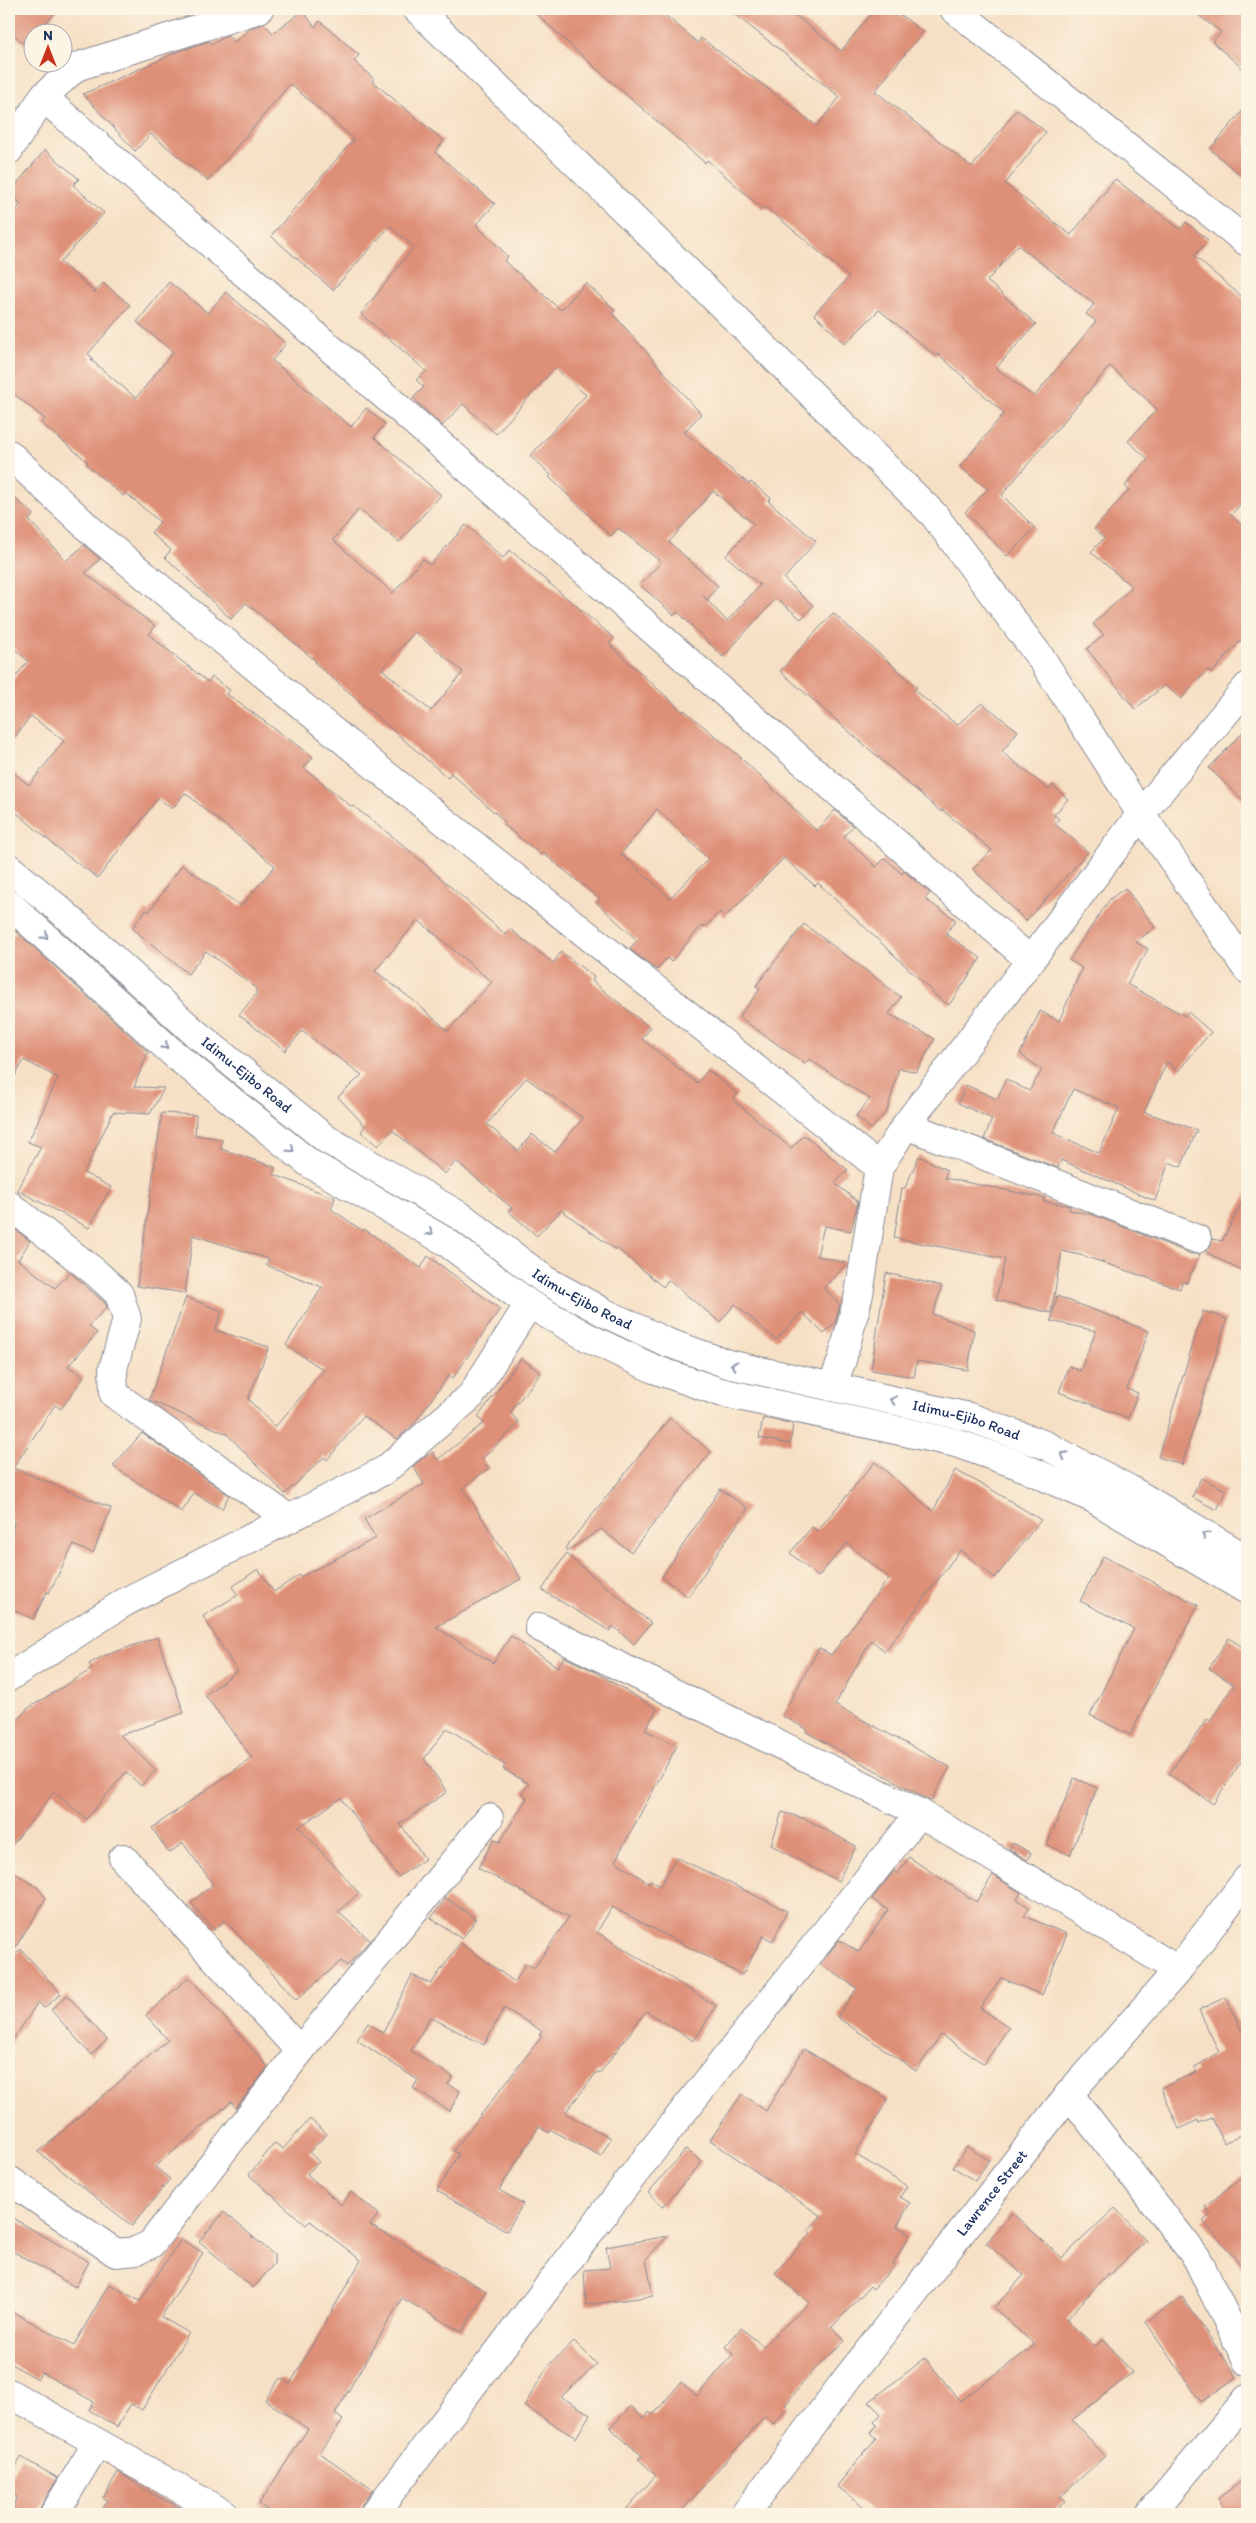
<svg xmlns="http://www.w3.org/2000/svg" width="1256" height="2523" font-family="Itim,sans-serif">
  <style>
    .building { fill: #de8f77; fill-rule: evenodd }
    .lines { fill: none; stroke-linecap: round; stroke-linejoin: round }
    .minor-casing { stroke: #888892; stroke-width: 30 }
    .secondary-casing { stroke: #888892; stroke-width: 30 }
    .minor { stroke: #fff; stroke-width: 28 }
    .secondary { stroke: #fff; stroke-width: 28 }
    .oneway { stroke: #8d97ae }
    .labels { text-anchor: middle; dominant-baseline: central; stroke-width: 4; stroke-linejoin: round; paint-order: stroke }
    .street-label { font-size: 15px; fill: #1b2f5e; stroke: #fcf5e5 }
  </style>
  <rect width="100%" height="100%" fill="#fcf5e5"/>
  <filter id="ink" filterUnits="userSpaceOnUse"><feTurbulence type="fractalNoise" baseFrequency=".02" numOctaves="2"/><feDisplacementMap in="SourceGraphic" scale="10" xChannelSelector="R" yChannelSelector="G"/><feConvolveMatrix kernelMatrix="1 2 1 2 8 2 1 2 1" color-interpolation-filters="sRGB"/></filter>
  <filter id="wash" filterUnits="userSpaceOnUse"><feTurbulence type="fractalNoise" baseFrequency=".0096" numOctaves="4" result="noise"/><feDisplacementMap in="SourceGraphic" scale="20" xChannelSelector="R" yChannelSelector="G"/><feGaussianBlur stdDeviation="1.12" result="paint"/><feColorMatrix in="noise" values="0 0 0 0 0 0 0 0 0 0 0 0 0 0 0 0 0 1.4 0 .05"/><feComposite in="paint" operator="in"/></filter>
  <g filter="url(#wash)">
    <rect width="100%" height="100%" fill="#f6e0c5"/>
    <g id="blocks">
      <g class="building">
        <polygon points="9,9 59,9 37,32 32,32 32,37 25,45 9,30"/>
        <path d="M531 9H658L698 43 701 38 817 126 840 97 728 9H787L841 51 875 9H893L923 32 875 91 972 167 1017 109 1046 132 1005 184 1071 235 1115 179 1180 229 1186 222 1208 240 1194 256 1247 301V497L1231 515 1247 529V633L1212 673 1208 670 1181 699 1165 685 1135 709 1087 649 1104 635 1093 624 1132 587 1091 552 1104 538 1094 529 1129 490 1125 486 1148 459 1128 441 1157 409 1110 366 1002 495 1035 528 1007 556 965 512 988 489 960 467 1004 413 938 354 936 356 879 310 845 344 814 314 849 277 766 207 764 210 707 160 705 163 591 64ZM1018 245 1094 304 1086 314 1096 321 1034 397 996 368 1036 324 987 281Z"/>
        <polygon points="1190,9 1240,9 1247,15 1247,72 1212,42 1221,32"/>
        <path d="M303 11 315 27 320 21 359 55 354 61 374 79 372 81 444 141 435 152 495 204 476 225 508 256 504 261 561 310 586 283 615 310 612 313 701 414 684 432 749 484 751 482 771 498 768 501 816 541 784 579 813 606 801 619 776 598 723 657 678 612 674 615 640 585 661 562 618 528 611 536 549 477 551 475 530 456 586 395 555 368 496 434 463 404 442 426 413 398 424 387 416 380 426 371 361 314 414 247 390 226 333 290 271 236 354 139 290 84 208 181 151 134 135 151 83 94 177 52 209 41 212 44 228 35 234 42 251 28 264 24 273 33ZM713 491 754 524 726 556 760 585 727 621 701 594 707 600 718 586 669 542Z"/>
        <polygon points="1247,106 1247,181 1210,149"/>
        <path d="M45 150 79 179 73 185 104 213 60 262 95 292 103 283 130 305 88 354 93 358 91 360 136 398 173 352 137 322 169 282 208 313 226 292 286 344 272 360 351 427 366 408 385 424 374 437 441 495 399 542 359 509 333 540 393 593 423 559 430 565 466 525 503 558 510 550 614 638 609 644 683 712 684 710 738 755 817 831 835 810 853 826 844 836 876 867 885 858 902 874 904 871 930 893 925 899 956 920 946 934 981 958 949 1005 931 992 932 991 818 883 815 886 784 858 725 917 720 912 704 928 701 926 671 962 667 958 657 970 630 949 637 940 596 902 600 899 543 853 541 855 503 824 505 822 451 773 448 778 315 663 316 661 246 603 231 619 165 557 171 550 151 533 160 522 126 493 123 496 86 464 88 462 41 423 45 419 9 390V218L21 204 9 193ZM415 632 463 672 431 711 382 669ZM657 809 708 859 670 898 621 854Z"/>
        <path d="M9 494 34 514 29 520 66 561 84 545 100 559 85 573 155 626 149 635 208 682 212 677 230 690 227 694 313 757 304 768 352 807 353 806 397 840 506 935 510 929 553 963 561 952 594 977 592 981 650 1028 642 1039 697 1083 708 1070 738 1094 733 1100 791 1148 804 1135 848 1170 835 1183 858 1202 851 1231 824 1226 817 1256 847 1263 824 1288 840 1305 835 1323 824 1334 802 1312 776 1340 735 1304 720 1322 668 1280 663 1287 617 1248 616 1250 561 1210 537 1236 508 1211 512 1208 456 1161 445 1174 392 1130 378 1146 361 1132 365 1126 338 1097 362 1075 302 1031 285 1051 239 1015 257 993 255 991 257 989 206 951 188 974 132 928 146 910 149 912 182 865 241 906 275 866 185 793 172 809 158 798 98 878 62 852 9 806V769L29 785 64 741 31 716 9 744V685L28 661 9 644ZM418 920 492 982 448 1031 414 1001 375 971ZM526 1078 583 1118 555 1152 532 1134 518 1151 487 1124Z"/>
        <polygon points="833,613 917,687 914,690 957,725 982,703 1018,731 1002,752 1049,790 1052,785 1068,799 1054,815 1059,819 1055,824 1088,852 1026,921 973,869 992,850 942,810 941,812 780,671"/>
        <polygon points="1247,728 1247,804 1209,768"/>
        <path d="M1125 888 1155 927 1136 942 1148 949 1127 984 1185 1016 1188 1012 1211 1032 1178 1071 1167 1062 1144 1112 1197 1130 1181 1167 1169 1162 1155 1201 1061 1160 1058 1168 984 1139 992 1119 958 1103 966 1085 997 1099 1006 1079 1029 1091 1042 1070 1020 1054 1040 1011 1059 1021 1082 968 1069 960 1110 899ZM1073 1089 1119 1108 1099 1153 1053 1133Z"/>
        <polygon points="804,924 901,997 889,1014 935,1039 916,1072 899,1068 887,1111 871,1129 856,1116 870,1099 809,1059 805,1064 739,1017 760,989 756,986"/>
        <polygon points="16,931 148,1052 134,1087 164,1088 150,1114 113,1112 84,1173 111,1187 89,1228 17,1190 41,1147 28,1142 58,1078 24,1060 9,1087 9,941"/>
        <polygon points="162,1113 196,1115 195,1135 222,1139 221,1149 275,1167 273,1174 335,1198 331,1209 363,1231 364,1229 421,1268 428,1256 500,1309 453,1378 449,1375 413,1425 397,1439 363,1416 327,1460 324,1457 285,1494 227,1434 149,1400 186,1297 222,1311 215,1330 269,1347 248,1399 275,1427 324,1370 286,1345 322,1287 266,1265 269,1259 193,1235 185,1293 137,1286"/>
        <polygon points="919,1156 947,1170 945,1178 1045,1198 1043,1201 1070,1206 1069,1210 1094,1215 1191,1254 1200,1254 1187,1283 1182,1282 1180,1289 1084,1256 1062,1251 1051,1313 996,1300 1005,1259 894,1238 902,1188 905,1188"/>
        <polygon points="1247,1193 1247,1274 1206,1252 1211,1245 1212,1239 1222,1241"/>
        <polygon points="10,1225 30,1241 18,1260 55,1288 70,1272 105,1303 107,1307 89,1326 97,1333 68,1366 84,1377 61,1409 55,1405 13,1468 111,1508 93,1553 73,1545 49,1593 47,1592 33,1619 9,1608 9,1556 14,1521 9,1519"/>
        <polygon points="886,1273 942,1286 933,1314 974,1330 968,1370 917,1361 914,1377 871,1370"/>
        <polygon points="1057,1296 1149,1331 1127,1389 1138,1393 1128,1418 1059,1392 1069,1366 1080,1371 1096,1331 1051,1321"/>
        <polygon points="1203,1311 1227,1319 1182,1465 1158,1457"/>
        <polygon points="521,1358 541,1373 510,1412 519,1423 482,1459 489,1468 463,1488 521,1579 436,1627 493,1663 511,1636 558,1667 564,1657 592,1670 657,1709 645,1730 677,1746 615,1861 649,1883 651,1880 660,1887 676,1857 787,1911 773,1941 763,1936 742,1975 612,1907 597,1932 716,2006 694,2041 646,2011 600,2073 597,2072 565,2113 611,2138 601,2156 551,2130 549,2133 539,2126 499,2190 523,2204 507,2231 437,2191 459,2154 453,2151 542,2036 539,2035 542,2031 504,2008 484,2045 430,2017 411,2051 453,2077 448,2084 460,2091 450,2111 413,2088 418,2080 357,2040 368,2023 383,2033 412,1975 431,1984 460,1943 515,1982 526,1963 534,1968 569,1917 478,1868 494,1839 500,1842 527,1798 522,1793 529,1784 503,1769 505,1765 447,1728 424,1759 447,1792 400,1824 425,1859 398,1877 341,1798 299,1827 359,1893 338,1912 370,1940 347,1966 341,1961 296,2000 225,1920 214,1930 191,1903 213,1884 183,1843 169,1853 152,1828 252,1758 205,1695 237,1671 203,1616 238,1595 232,1587 258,1569 274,1592 299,1575 300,1577 376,1538 364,1519 424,1484 413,1466 422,1459 433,1452 437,1460 484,1423 478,1417"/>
        <polygon points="670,1418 711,1452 631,1552 601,1529 567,1551 565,1548"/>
        <polygon points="763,1418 793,1424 790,1444 759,1438"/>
        <polygon points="142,1433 229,1495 222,1509 194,1493 182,1512 113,1466"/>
        <polygon points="875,1462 933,1511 955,1470 989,1488 1041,1520 995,1578 960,1550 885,1651 871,1640 835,1705 950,1767 931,1801 806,1732 807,1729 782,1716 819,1648 831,1655 889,1578 847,1543 818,1577 790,1553 812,1527 817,1531"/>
        <polygon points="1201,1478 1226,1490 1217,1510 1192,1497"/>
        <polygon points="720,1489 748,1508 688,1597 662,1577"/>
        <polygon points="566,1554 651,1623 634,1644 613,1626 610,1631 542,1590"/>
        <polygon points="1103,1556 1198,1605 1130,1735 1090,1715 1134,1629 1080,1601"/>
        <polygon points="157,1637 184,1713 120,1735 156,1770 141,1786 126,1772 86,1819 54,1792 9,1849 9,1731 27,1709 92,1669 89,1664 101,1657"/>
        <polygon points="1229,1638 1247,1650 1247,1753 1213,1804 1169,1774 1207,1719 1210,1721 1234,1685 1209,1668"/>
        <polygon points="1074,1778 1097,1788 1070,1855 1047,1845"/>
        <polygon points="782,1812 806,1819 856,1846 838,1881 771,1845"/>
        <polygon points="1013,1843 1031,1853 1027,1860 1009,1849"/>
        <polygon points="909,1857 976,1902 993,1875 1021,1893 1017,1899 1030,1908 1024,1916 1067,1934 1042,1995 1001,1978 980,2008 1009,2027 984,2064 941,2035 916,2071 837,2017 857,1988 820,1964 839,1940 859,1952 888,1910 872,1899 894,1871 898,1874"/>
        <polygon points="9,1869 37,1887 46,1898 9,1958"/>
        <polygon points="446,1898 476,1919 462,1939 431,1918"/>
        <polygon points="21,1949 61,1994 44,2008 38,2002 9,2046 9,1960"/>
        <polygon points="189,1977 268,2067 236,2108 231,2102 155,2167 170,2179 132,2226 38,2152 168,2040 146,2015"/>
        <polygon points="67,1995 107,2040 91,2055 51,2010"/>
        <polygon points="1226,1997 1247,2042 1247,2132 1224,2143 1212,2118 1199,2123 1198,2120 1179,2129 1161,2088 1196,2072 1194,2068 1219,2052 1199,2010"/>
        <polygon points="804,2049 888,2099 855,2154 907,2186 900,2197 910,2203 897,2226 910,2234 893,2264 895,2265 873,2289 870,2286 832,2327 845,2341 813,2371 785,2405 788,2407 774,2424 765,2416 679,2514 622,2514 656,2475 638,2459 642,2456 610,2428 631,2406 644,2418 649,2412 653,2415 681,2382 697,2396 733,2354 725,2347 741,2328 763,2346 809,2303 775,2273 811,2233 808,2230 821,2216 710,2140 742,2094 766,2111"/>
        <polygon points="310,2119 327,2134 309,2152 319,2162 307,2174 341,2205 351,2192 379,2214 370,2225 486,2291 462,2332 402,2298 335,2414 343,2420 320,2453 373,2490 362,2504 359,2514 273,2514 259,2504 308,2429 265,2400 280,2378 290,2384 361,2260 310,2221 306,2225 249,2175 275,2143 283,2149"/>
        <polygon points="967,2147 989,2160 975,2181 953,2167"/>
        <polygon points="686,2149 702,2162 663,2207 648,2193"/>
        <polygon points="1247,2172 1247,2272 1203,2221 1211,2214 1205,2207"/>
        <polygon points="1115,2208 1146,2241 1109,2275 1108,2273 1066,2320 1095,2346 1104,2339 1132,2373 1072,2420 1105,2456 1060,2497 1065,2501 1052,2514 873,2514 837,2486 876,2438 870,2433 877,2425 874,2422 881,2414 869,2402 925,2358 960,2401 1035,2345 994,2308 1024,2275 986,2243 1012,2213 1062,2258"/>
        <polygon points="224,2212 274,2255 274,2264 253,2288 199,2241"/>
        <polygon points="9,2216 89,2262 75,2287 9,2249"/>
        <polygon points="668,2236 646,2259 653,2296 586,2305 584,2270 610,2268 606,2247"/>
        <polygon points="181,2239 203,2253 161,2317 189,2333 142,2410 131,2404 117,2427 89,2410 94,2402 41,2372 38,2379 9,2363 9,2310 74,2345 109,2284 140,2301"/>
        <polygon points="1182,2297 1237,2377 1201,2402 1146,2322"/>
        <polygon points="574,2341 597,2364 561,2397 590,2414 576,2438 524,2406 548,2366"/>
        <polygon points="21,2457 58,2478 41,2506 38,2514 24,2514 12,2508 17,2497 9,2492 9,2480"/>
        <polygon points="118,2472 151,2493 193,2514 99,2514 107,2500 103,2498"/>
        <polygon points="1247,2477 1247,2514 1227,2514 1217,2499"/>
      </g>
    </g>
  </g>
  <g filter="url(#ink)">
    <use href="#blocks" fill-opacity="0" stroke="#888892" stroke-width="1"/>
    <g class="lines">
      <defs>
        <g id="minor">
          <polyline points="417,9 678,262 934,515 1043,661 1141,814 1247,969"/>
          <polyline points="954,9 1247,242"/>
          <polyline points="43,97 1031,961"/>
          <polyline points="9,150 43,97 76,67 259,9"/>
          <polyline points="9,454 97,536 381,771 879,1167"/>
          <polyline points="906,1125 1197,1239"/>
          <polyline points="9,1205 95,1272 119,1294 127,1319 113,1369 114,1394 289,1519"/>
          <polyline points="832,1386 842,1360 859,1294 879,1167 906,1125 1141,814 1247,687"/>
          <polyline points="539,1627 920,1813 1178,1970"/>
          <polyline points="9,1677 125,1602 385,1470 471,1396 529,1304"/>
          <polyline points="123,1858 300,2051"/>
          <polyline points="1069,2094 1197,2258 1247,2361"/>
          <polyline points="9,2180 116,2253 136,2251 151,2244 300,2051 489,1818"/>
          <polyline points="9,2393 225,2514"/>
          <polyline points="54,2514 97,2443"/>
          <polyline points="374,2514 648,2156 920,1813"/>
          <path id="s1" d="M745 2514 845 2381 1069 2094 1178 1970 1247 1879"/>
          <polyline points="1150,2514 1247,2399"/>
        </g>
        <g id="secondary">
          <path id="s2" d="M9 868 60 910 194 1032 326 1139 462 1217 545 1280 603 1312 666 1342 728 1364 969 1417 1045 1445 1129 1489 1247 1559"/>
          <polyline points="9,904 175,1055 309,1163 445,1241 529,1304 589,1338 654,1369 720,1392 956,1443 1016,1464 1094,1499 1247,1590"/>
        </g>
      </defs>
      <use href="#minor" class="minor-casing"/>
      <use href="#secondary" class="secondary-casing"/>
      <use href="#minor" class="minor"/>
      <use href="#secondary" class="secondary"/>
    </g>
    <defs><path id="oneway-chevron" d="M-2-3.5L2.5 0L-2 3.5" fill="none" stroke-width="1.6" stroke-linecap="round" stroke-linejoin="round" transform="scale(1.25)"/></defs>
    <g class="oneway">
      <use href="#oneway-chevron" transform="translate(45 936) rotate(42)"/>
      <use href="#oneway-chevron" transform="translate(165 1046) rotate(43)"/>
      <use href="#oneway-chevron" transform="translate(291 1149) rotate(39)"/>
      <use href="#oneway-chevron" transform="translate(430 1232) rotate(30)"/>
      <use href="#oneway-chevron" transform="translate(734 1365) rotate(-167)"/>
      <use href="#oneway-chevron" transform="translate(893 1400) rotate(-167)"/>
      <use href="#oneway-chevron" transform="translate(1064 1455) rotate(-152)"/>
      <use href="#oneway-chevron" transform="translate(1205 1535) rotate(-149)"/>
    </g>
  </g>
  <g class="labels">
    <g class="street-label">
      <text stroke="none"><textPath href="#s2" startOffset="315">Idimu-Ejibo Road</textPath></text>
      <text stroke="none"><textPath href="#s2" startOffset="720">Idimu-Ejibo Road</textPath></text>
      <text stroke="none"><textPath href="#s2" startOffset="1125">Idimu-Ejibo Road</textPath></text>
      <text stroke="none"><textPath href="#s1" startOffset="405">Lawrence Street</textPath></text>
    </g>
  </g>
  <rect width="1256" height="2523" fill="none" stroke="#fcf5e5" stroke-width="30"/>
  <g transform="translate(48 48)"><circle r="24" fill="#fcf5e5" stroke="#a2a6af"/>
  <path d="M0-4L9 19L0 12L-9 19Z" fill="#c8321e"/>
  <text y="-8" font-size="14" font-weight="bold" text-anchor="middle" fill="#1b2f5e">N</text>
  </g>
</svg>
